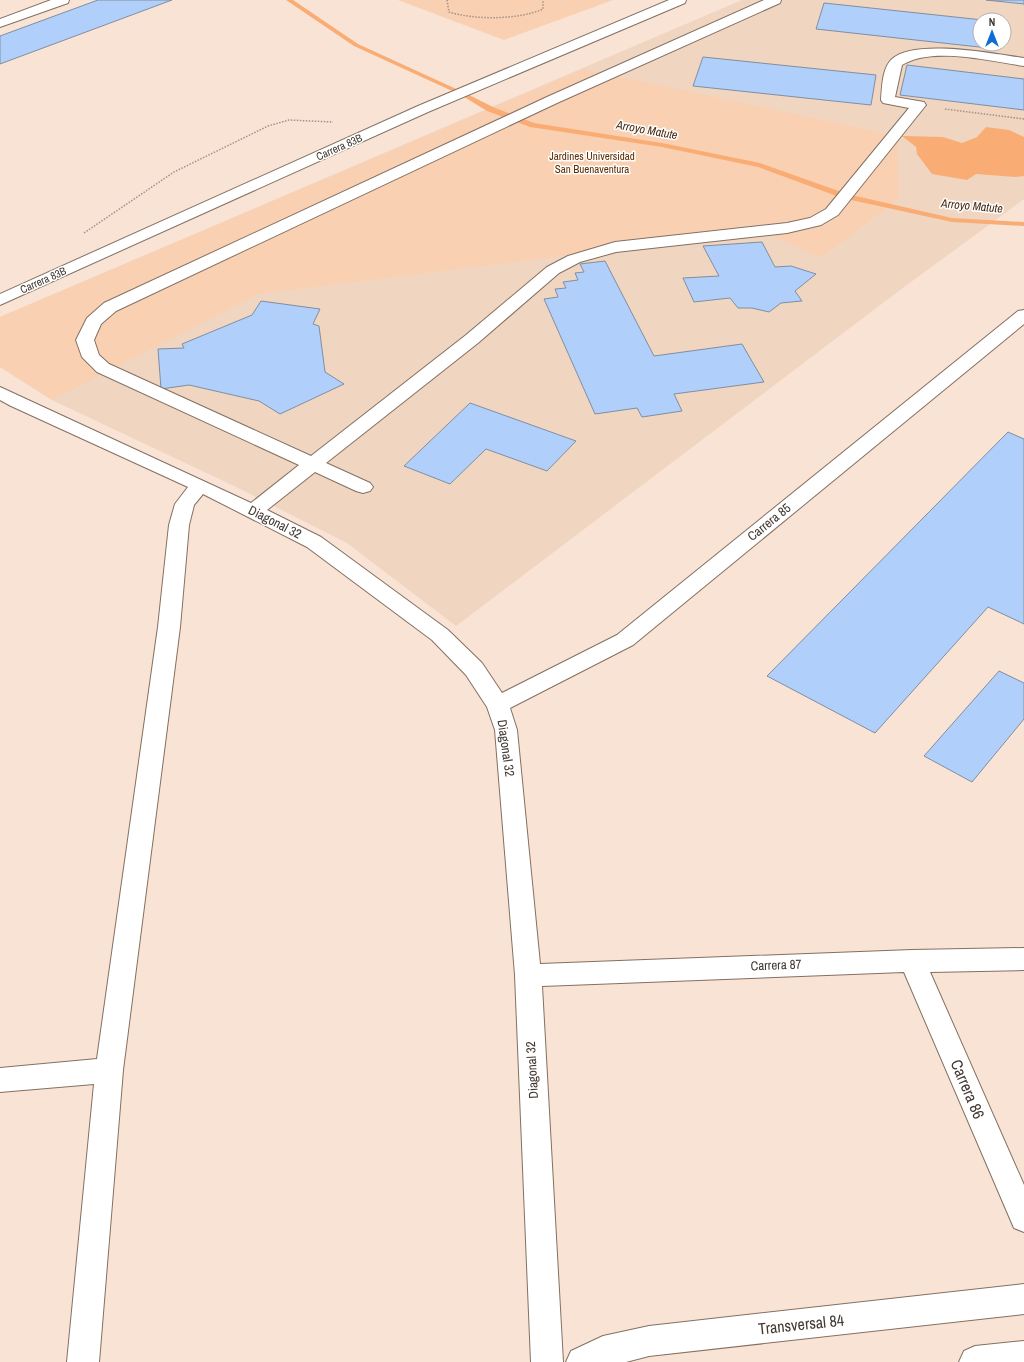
<svg xmlns="http://www.w3.org/2000/svg" width="1024" height="1362" font-family="'Archivo Narrow',sans-serif">
  <style>
    .built { fill: #f0d5c1; fill-rule: evenodd }
    .green { fill: #fad0b2 }
    .water { fill: #f9ad74 }
    .lines { fill: none; stroke-linecap: round; stroke-linejoin: round }
    .stream { fill: #f9ad74; fill-rule: evenodd }
    .building { fill: #b0cffa; stroke: #818ea0 }
    .minor-casing { stroke: #837062; stroke-width: 2 }
    .path { stroke: #a19186; stroke-width: 1.5; stroke-dasharray: 1.5 1.5; stroke-linecap: butt }
    .minor { fill: #fff; fill-rule: evenodd }
    .labels { text-anchor: middle; dominant-baseline: central; stroke-width: 3; stroke-linejoin: round; paint-order: stroke }
    .far-street-label { font-size: 11px; fill: #423933; stroke: #fff }
    .far-park-label { font-size: 11px; fill: #5c2d00; stroke: #fff }
    .far-water-label { font-size: 12px; font-style: italic; fill: #492a12; stroke: #fff }
    .street-label { font-size: 13px; fill: #423933; stroke: #fff }
    .near-street-label { font-size: 16px; fill: #423933; stroke: #fff }
  </style>
  <rect width="100%" height="100%" fill="#f9e3d4"/>
  <path class="built" d="M742 0H1024V199L900 290 456 626 347 543 234 486 52 400 0 367V317ZM980 20H1004V44H980Z"/>
  <g class="green">
    <polygon points="398,0 613,0 504,40"/>
    <polygon points="584,69 897,136 899,198 821,258 763,231 258,294 52,400 0,367 0,317"/>
  </g>
  <polygon class="water" points="986,127 1009,130 1024,137 1024,176 1015,177 976,174 967,180 932,174 917,154 916,147 902,136 943,137 962,143 977,137"/>
  <g class="lines">
    <polygon class="stream" points="286,0 293,0 358,44 465,93 493,107 534,123 662,143 760,163 847,194 952,218 1024,222 1024,226 952,222 842,198 758,167 662,147 530,127 487,111 461,95 354,46"/>
  </g>
  <g class="building">
    <polygon points="98,0 172,0 0,64 0,36"/>
    <polygon points="986,0 1024,0 1024,4"/>
    <polygon points="824,3 983,20 980,20 980,44 989,44 988,48 816,29"/>
    <polygon points="703,57 876,75 871,105 693,86"/>
    <polygon points="907,65 1024,79 1024,110 900,95"/>
    <polygon points="762,242 775,267 791,266 816,274 795,291 802,301 781,303 769,312 752,308 738,308 730,298 694,302 683,278 719,276 703,246"/>
    <polygon points="605,261 654,356 742,344 764,382 674,394 682,411 642,417 637,408 595,414 544,299 558,297 555,289 566,288 563,282 578,280 575,273 584,272 580,264"/>
    <polygon points="261,301 320,309 313,324 319,326 325,372 344,384 280,414 259,401 189,385 161,389 158,349 184,348 182,344 252,315"/>
    <polygon points="470,403 576,441 547,471 486,449 450,484 404,466"/>
    <polygon points="1008,432 1024,439 1024,624 988,607 875,733 767,676"/>
    <polygon points="999,671 1024,683 1024,719 972,782 924,756"/>
  </g>
  <g class="lines">
    <defs>
      <g id="minor">
        <polygon points="51,0 69,0 68,3 0,27 0,19"/>
        <polygon points="669,0 686,0 685,3 428,112 0,305 0,294 418,106"/>
        <path d="M764 0H781L780 3 557 103 116 311 101 324 94 340 99 355 109 364 311 456 466 335 547 267 568 256 615 242 787 223 810 218 826 209 909 108 883 103 881 100C882 88 882 68 892 59 915 38 995 54 1024 58V66C990 61 932 46 902 65L895 97 924 102 926 105 838 215 821 225 787 233 616 252 580 262 559 273 478 343 326 463 370 483 373 487 370 491 363 493 356 491 315 472 267 510 321 537 448 630 482 663 502 693 617 635 1018 311 1024 310V324L633 645 510 708 517 730 540 964 912 950 1024 948V970L930 972 1024 1185V1232L1014 1228 904 972 542 986 563 1362H531L515 975 495 730 487 707 466 675 432 640 307 547 203 494 194 505 189 525 180 627 123 1070 99 1362H67L94 1084 0 1092V1068L97 1059 158 627 169 525 175 504 188 487 11 406 0 400V387L251 503 299 465 97 372 82 357 76 340 87 318 104 303 547 97Z"/>
        <polygon points="1024,1284 1024,1314 649,1356 626,1362 566,1362 571,1351 603,1336 649,1326"/>
        <polygon points="1024,1341 1024,1362 959,1362 964,1351 975,1346"/>
      </g>
    </defs>
    <use href="#minor" class="minor-casing"/>
    <g class="path">
      <path d="M447 0 449 12C474 20 519 20 543 9V0"/>
      <polyline points="945,109 1024,119"/>
      <polyline points="84,233 174,172 268,126 289,120 333,122"/>
    </g>
    <use href="#minor" class="minor"/>
  </g>
  <g class="labels">
    <g class="far-street-label">
      <text transform="translate(339 147) rotate(-24)">Carrera 83B</text>
      <text transform="translate(43 280) rotate(-24)">Carrera 83B</text>
    </g>
    <g class="far-park-label">
      <text x="592" y="156">Jardines Universidad<tspan x="592" dy="13">San Buenaventura</tspan></text>
    </g>
    <g class="far-water-label">
      <text transform="translate(647 130) rotate(10)">Arroyo Matute</text>
      <text transform="translate(972 206) rotate(5)">Arroyo Matute</text>
    </g>
    <g class="street-label">
      <text transform="translate(275 522) rotate(27)">Diagonal 32</text>
      <text transform="translate(769 522) rotate(-39)">Carrera 85</text>
      <text transform="translate(506 748) rotate(82)">Diagonal 32</text>
      <text transform="translate(776 965) rotate(-2)">Carrera 87</text>
      <text transform="translate(532 1070) rotate(-93)">Diagonal 32</text>
    </g>
    <g class="near-street-label">
      <text transform="translate(968 1089) rotate(67)">Carrera 86</text>
      <text transform="translate(801 1324) rotate(-6)">Transversal 84</text>
    </g>
  </g>
  <g transform="translate(992 32)"><circle r="19" fill="#ffffff" stroke="#b3b0ad"/>
  <path d="M0-3L7 15L0 10L-7 15Z" fill="#0f6cd5"/>
  <text y="-6" font-size="11" font-weight="bold" text-anchor="middle" fill="#423933">N</text>
  </g>
</svg>
